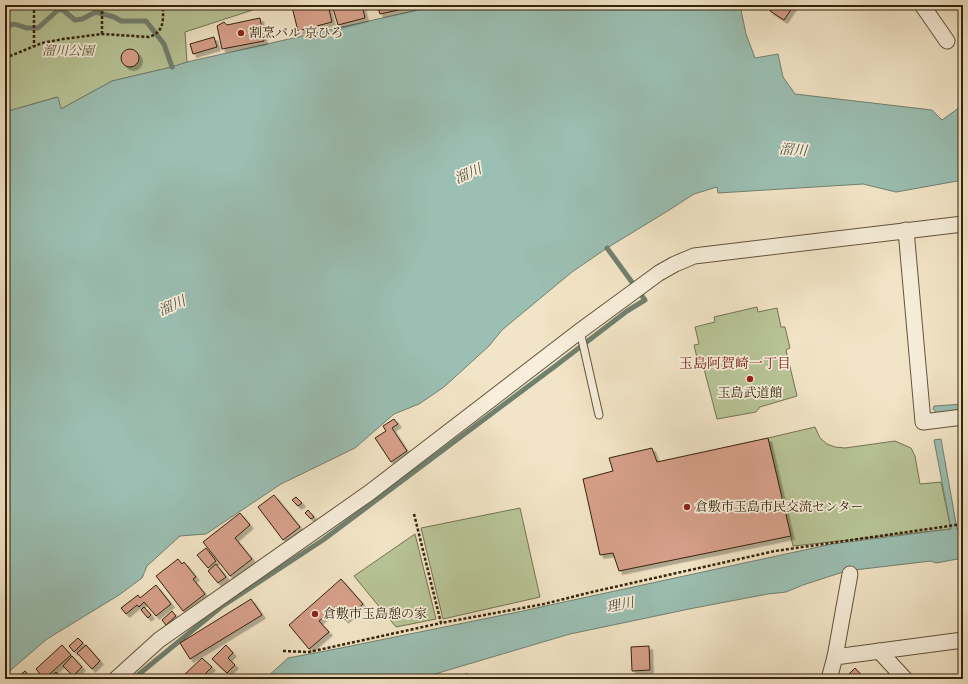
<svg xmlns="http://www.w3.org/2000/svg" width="968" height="684" font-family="Cardo,'Noto Serif JP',serif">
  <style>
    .green { fill: #b8c598; stroke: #767452 }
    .water { fill: #9bbfb3; stroke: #718170 }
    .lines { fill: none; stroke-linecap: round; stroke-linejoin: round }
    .stream { stroke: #718170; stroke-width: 5 }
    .building { fill: #d7a08b; stroke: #33230c; filter: url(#shadow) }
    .service-casing { stroke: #63543b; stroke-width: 9 }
    .minor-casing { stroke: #63543b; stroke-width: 17 }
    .path { stroke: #33230c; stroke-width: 2.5; stroke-dasharray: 3 2; stroke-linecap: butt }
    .service { stroke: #f7eedb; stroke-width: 7 }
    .minor { stroke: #f7eedb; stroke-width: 15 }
    .poi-dot { fill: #8f2418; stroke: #f7eedb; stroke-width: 1.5 }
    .labels { text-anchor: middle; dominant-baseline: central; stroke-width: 3.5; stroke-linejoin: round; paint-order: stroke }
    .poi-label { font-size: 13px; fill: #33230c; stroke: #f7eedb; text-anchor: start }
    .park-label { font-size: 13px; font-style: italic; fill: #5b5436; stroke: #f7eedb }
    .water-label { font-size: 14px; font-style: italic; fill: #52523e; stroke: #f7eedb }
    .neighbourhood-label { font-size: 14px; fill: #7a1f14; stroke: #f7eedb }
  </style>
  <defs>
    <filter id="shadow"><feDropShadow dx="3.5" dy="3.5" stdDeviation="0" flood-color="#0004"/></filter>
  </defs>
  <rect width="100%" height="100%" fill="#f2e5c7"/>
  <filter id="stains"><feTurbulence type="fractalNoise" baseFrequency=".005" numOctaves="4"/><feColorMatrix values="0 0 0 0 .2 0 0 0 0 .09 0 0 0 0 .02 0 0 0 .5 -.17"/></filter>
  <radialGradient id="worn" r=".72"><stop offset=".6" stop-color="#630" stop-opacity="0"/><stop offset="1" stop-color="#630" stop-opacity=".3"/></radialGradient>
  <g class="green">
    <polygon points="5,5 268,5 185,32 187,62 172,67 112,81 61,109 57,97 5,112"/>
    <polygon points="757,307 758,312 777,308 781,327 785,327 790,348 786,350 797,396 760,407 756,412 717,419 702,361 698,362 694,345 699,344 695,327 715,322 714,317"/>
    <polygon points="815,427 820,438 827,444 835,447 845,448 895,441 911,448 915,456 920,484 941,482 951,529 793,546 768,438"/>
    <polygon points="520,508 540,597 443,619 421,528"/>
    <polygon points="415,534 436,619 396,627 354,576"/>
  </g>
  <g class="water">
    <polygon points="421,5 740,5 746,34 755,58 778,54 783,77 795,94 932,110 942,120 963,105 963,180 896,192 863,184 718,193 717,187 694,194 666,212 607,248 572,272 502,330 489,346 444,387 419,404 394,414 355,448 281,484 206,534 180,536 147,566 142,578 119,595 47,639 5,675 5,112 58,97 61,109 112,81 172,67 187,62 422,9"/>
    <polygon points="963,404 963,410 937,413 933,409 934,406"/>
    <polygon points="941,439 957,529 963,529 963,558 936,563 931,561 846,571 803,585 786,592 768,594 694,608 570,634 418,679 268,679 266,678 288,658 336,649 518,612 832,544 951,529 934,440"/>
  </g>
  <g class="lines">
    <g class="stream">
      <path d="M5 29C15 20 17 26 27 28 31 28 35 28 38 28L59 9 64 11 75 20 82 19 96 12 114 17 121 21H146L164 44 172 67"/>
      <polyline points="133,679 221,607 323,540 554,367 627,311 645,300 607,248"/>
    </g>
  </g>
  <g class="building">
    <polygon points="302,5 313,5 314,8 328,5 332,22 298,31 292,7"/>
    <polygon points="332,5 362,5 365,18 338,25"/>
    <polygon points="377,5 411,5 412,7 380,14"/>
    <polygon points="774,5 794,5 784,20 770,11"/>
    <polygon points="260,18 264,41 222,49 217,26 224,22 227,25"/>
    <polygon points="214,37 217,47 193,54 190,44"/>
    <circle cx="130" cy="58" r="9"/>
    <polygon points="394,419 398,424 392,428 407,451 391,462 375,438 386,431 383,426"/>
    <polygon points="768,438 791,536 619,571 613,553 600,555 583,479 613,471 609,458 652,448 657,462"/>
    <polygon points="274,495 300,527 283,540 258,507"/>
    <polygon points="296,497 302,503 298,506 292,500"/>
    <polygon points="308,510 314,517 311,519 305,513"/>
    <polygon points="240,513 250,525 235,538 252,559 230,576 203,542"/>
    <polygon points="206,548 216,561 208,568 197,555"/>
    <polygon points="178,559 182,564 184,562 196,577 193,579 205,594 183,611 156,576"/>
    <polygon points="216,564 226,577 218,583 208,571"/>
    <polygon points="341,579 363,604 345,620 335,608 319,621 329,632 309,649 289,625"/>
    <polygon points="156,585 171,604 156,616 144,602 139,607 137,605 126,614 121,608 138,595 140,598"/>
    <polygon points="251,599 262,615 190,659 180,643"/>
    <polygon points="144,607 151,615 148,618 141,610"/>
    <polygon points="172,611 176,616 166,625 162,620"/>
    <polygon points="78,638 83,643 74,652 69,646"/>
    <polygon points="62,645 71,655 44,679 36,669"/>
    <polygon points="86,645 100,661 92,669 77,653"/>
    <polygon points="226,645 233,653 228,658 235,665 227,673 212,659"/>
    <polygon points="649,646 650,670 632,671 631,647"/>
    <polygon points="72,656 82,667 73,676 63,666"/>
    <polygon points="202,658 212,667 205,674 209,679 184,679 182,677"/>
    <polygon points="855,668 865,679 844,679"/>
    <polygon points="25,671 30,677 28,679 20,679 18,677"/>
    <polygon points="56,672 63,679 48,679"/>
    <polygon points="465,674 492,677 492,679 445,679 445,675 465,678"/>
  </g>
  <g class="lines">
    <defs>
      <polyline id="service" points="580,331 599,415"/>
      <g id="minor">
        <polyline points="922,5 947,41"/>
        <polyline points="906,230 923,422 963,417"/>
        <polyline points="879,651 905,679"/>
        <polyline points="835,657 850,574"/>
        <polyline points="116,679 159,640 369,493 580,331 659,273 675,264 694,256 963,224"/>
        <polyline points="829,679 835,657 963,640"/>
      </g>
    </defs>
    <use href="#service" class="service-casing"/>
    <use href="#minor" class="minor-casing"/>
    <g class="path">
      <polyline points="34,5 34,46"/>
      <polyline points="102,34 102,5"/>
      <path d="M5 58 42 43 63 39 102 34 149 37C165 32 163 19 163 5"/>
      <polyline points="414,514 441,623 544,604 592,592 775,551 963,524"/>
      <polyline points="283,651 309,652 441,623"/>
    </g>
    <use href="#service" class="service"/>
    <use href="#minor" class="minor"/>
  </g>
  <g class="poi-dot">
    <circle cx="241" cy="33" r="4"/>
    <circle cx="750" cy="379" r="4"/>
    <circle cx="687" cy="507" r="4"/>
    <circle cx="315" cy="614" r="4"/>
  </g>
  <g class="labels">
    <g class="poi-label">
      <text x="249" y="33">割烹バル 京ひろ</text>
      <text x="750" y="393" text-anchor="middle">玉島武道館</text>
      <text x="695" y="507">倉敷市玉島市民交流センター</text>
      <text x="323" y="614">倉敷市玉島憩の家</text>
    </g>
    <g class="park-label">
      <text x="68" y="51">溜川公園</text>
    </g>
    <g class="water-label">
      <text transform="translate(793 150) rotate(4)">溜川</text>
      <text transform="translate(468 174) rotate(-24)">溜川</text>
      <text transform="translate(172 306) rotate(-24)">溜川</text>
      <text transform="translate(620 605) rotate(-12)">理川</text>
    </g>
    <g class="neighbourhood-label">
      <text x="735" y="363">玉島阿賀崎一丁目</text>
    </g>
  </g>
  <rect width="968" height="684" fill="none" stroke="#f2e5c7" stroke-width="20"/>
  <rect x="6" y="6" width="956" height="672" fill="none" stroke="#33230c" stroke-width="2"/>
  <rect x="10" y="10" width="948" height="664" fill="none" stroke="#33230c"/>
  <rect width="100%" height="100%" filter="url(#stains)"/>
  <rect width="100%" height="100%" fill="url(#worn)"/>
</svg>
